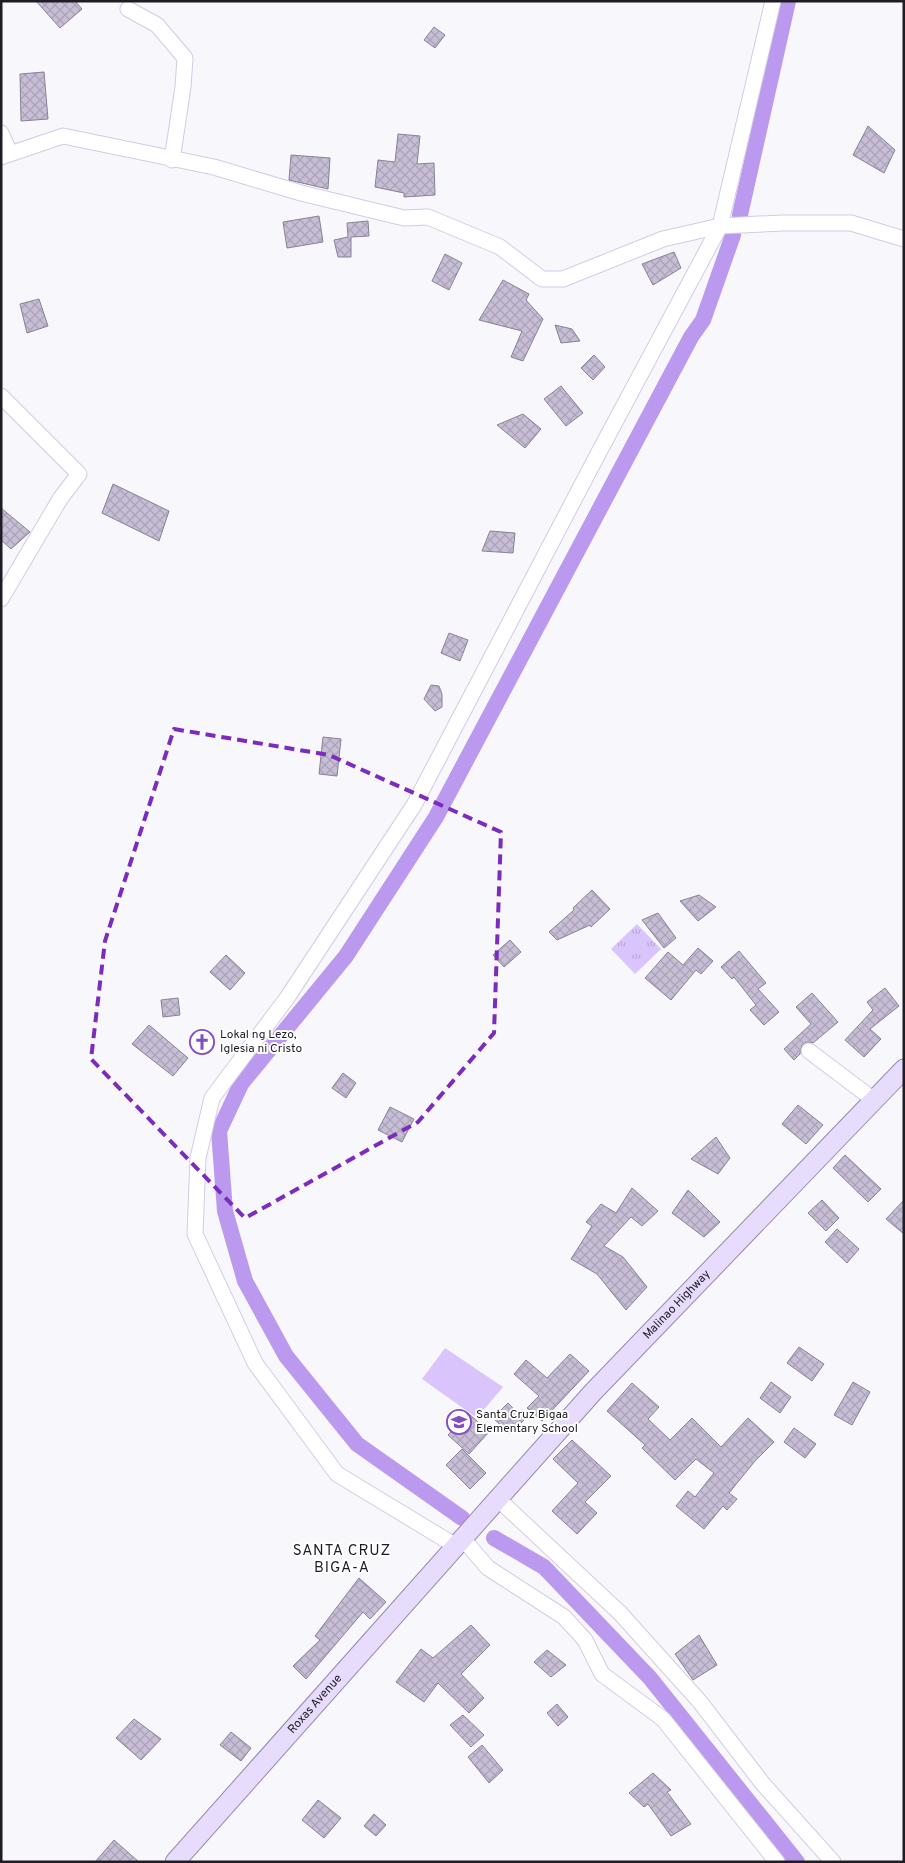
<svg xmlns="http://www.w3.org/2000/svg" width="905" height="1863" font-family="Overpass,sans-serif">
  <style>
    .grass { fill: url(#grass-tufts) }
    .garden { fill: #d9c5fc }
    .lines { fill: none; stroke-linecap: round; stroke-linejoin: round }
    .canal { stroke: #ba99ee; stroke-width: 16 }
    .building { fill: url(#building-cross-hatch); stroke: #898197 }
    .minor-casing { stroke: #d4cbe4; stroke-width: 17 }
    .major-casing { stroke: #9789af; stroke-width: 21 }
    .minor { stroke: #fff; stroke-width: 15 }
    .major { stroke: #e8dcfc; stroke-width: 19 }
    .marked { fill: none; stroke: #7b2cbf; stroke-width: 4; stroke-dasharray: 10 6; stroke-linejoin: round }
    .labels { text-anchor: middle; dominant-baseline: central; stroke-width: 4; stroke-linejoin: round; paint-order: stroke }
    .poi-label { font-size: 12px; fill: #1f1c25; stroke: #fff; text-anchor: start }
    .street-label { font-size: 12px; fill: #1f1c25; stroke: #fff }
    .quarter-label { font-size: 15px; letter-spacing: 1px; fill: #1f1c25; stroke: #fff }
  </style>
  <defs>
    <pattern id="grass-tufts" width="24" height="20" patternUnits="userSpaceOnUse" patternTransform="scale(1.25)"><rect width="24" height="20" fill="#d9c5fc"/><path d="M3 7l-1-3M5 7V3M7 7l1-3M15 17l-1-3M17 17v-4M19 17l1-3" fill="none" stroke="#baa9d8"/></pattern>
    <pattern id="building-cross-hatch" width="8" height="8" patternUnits="userSpaceOnUse" patternTransform="scale(1.25)"><rect width="8" height="8" fill="#c7bed6"/><path d="M0 0l8 8M0 8l8-8" fill="none" stroke="#aaa3b8"/></pattern>
  </defs>
  <rect width="100%" height="100%" fill="#f8f7fc"/>
  <polygon class="grass" points="637,924 661,949 635,974 611,949"/>
  <polygon class="garden" points="445,1348 503,1387 477,1418 422,1379"/>
  <g class="lines">
    <g class="canal">
      <polyline points="740,215 788,1"/>
      <polyline points="462,1518 357,1444 286,1356 245,1281 225,1211 219,1131 241,1084 346,956 436,817 691,337 703,320 733,235"/>
      <polyline points="494,1538 544,1567 650,1678 797,1862"/>
    </g>
  </g>
  <g class="building">
    <polygon points="36,1 75,1 82,9 60,28"/>
    <polygon points="434,27 445,35 435,48 424,40"/>
    <polygon points="44,72 48,119 21,121 20,74"/>
    <polygon points="868,126 895,150 884,173 853,155"/>
    <polygon points="398,134 420,136 417,164 434,163 435,195 404,197 404,193 375,187 378,160 395,162"/>
    <polygon points="291,155 330,158 328,189 289,180"/>
    <polygon points="319,216 323,242 287,248 283,222"/>
    <polygon points="368,221 369,236 351,237 351,257 338,257 334,240 348,237 347,223"/>
    <polygon points="674,252 681,268 653,285 642,264"/>
    <polygon points="445,254 462,263 449,290 432,281"/>
    <polygon points="503,280 529,294 526,300 543,319 523,361 511,357 522,331 479,320"/>
    <polygon points="39,299 48,326 27,333 20,304"/>
    <polygon points="555,325 572,329 580,341 561,343"/>
    <polygon points="594,355 605,367 593,380 581,368"/>
    <polygon points="561,386 583,413 566,426 544,399"/>
    <polygon points="523,414 541,429 525,448 497,425"/>
    <polygon points="113,484 169,511 159,541 102,513"/>
    <polygon points="1,508 30,532 11,549 1,540"/>
    <polygon points="490,531 515,533 513,553 482,551"/>
    <polygon points="449,633 468,640 460,661 441,653"/>
    <polygon points="431,685 439,686 442,694 442,707 435,711 424,699"/>
    <polygon points="323,737 341,739 337,776 319,774"/>
    <polygon points="592,890 610,909 591,927 590,925 557,940 549,932 574,910 573,908"/>
    <polygon points="699,895 716,907 698,921 680,901"/>
    <polygon points="658,913 676,938 664,948 642,920"/>
    <polygon points="510,940 521,952 504,967 493,955"/>
    <polygon points="698,948 713,961 701,974 696,970 671,1000 645,978 668,952 683,965"/>
    <polygon points="739,951 766,983 758,989 779,1012 764,1025 750,1010 756,1005 734,977 732,979 721,967"/>
    <polygon points="226,955 245,973 230,990 210,972"/>
    <polygon points="885,988 899,1006 870,1029 881,1039 864,1057 845,1040 873,1010 867,1002"/>
    <polygon points="812,993 838,1022 813,1043 806,1042 802,1045 800,1054 794,1060 784,1049 811,1024 796,1007"/>
    <polygon points="178,998 180,1015 163,1017 161,1000"/>
    <polygon points="149,1025 188,1058 173,1076 132,1044"/>
    <polygon points="343,1073 356,1083 346,1098 332,1088"/>
    <polygon points="798,1105 823,1125 806,1144 782,1124"/>
    <polygon points="390,1107 414,1119 402,1142 378,1130"/>
    <polygon points="716,1137 730,1158 718,1174 691,1159"/>
    <polygon points="845,1155 881,1189 868,1202 833,1168"/>
    <polygon points="632,1188 658,1211 642,1226 631,1217 604,1246 623,1257 647,1287 626,1310 597,1274 571,1259 592,1226 586,1222 601,1204 616,1213"/>
    <polygon points="688,1190 720,1222 704,1237 672,1213"/>
    <polygon points="822,1200 839,1218 826,1231 808,1213"/>
    <polygon points="904,1200 904,1234 886,1219"/>
    <polygon points="837,1229 859,1249 847,1263 825,1242"/>
    <polygon points="799,1347 824,1364 812,1381 787,1363"/>
    <polygon points="570,1354 589,1371 542,1421 527,1408 539,1396 514,1374 526,1360 547,1378"/>
    <polygon points="771,1382 791,1397 780,1413 760,1398"/>
    <polygon points="853,1382 870,1392 852,1425 834,1415"/>
    <polygon points="632,1383 659,1407 648,1419 670,1440 692,1418 721,1447 748,1418 774,1442 755,1461 729,1493 737,1499 727,1510 723,1506 704,1529 676,1506 688,1491 695,1497 714,1473 696,1459 675,1480 642,1448 645,1445 607,1411"/>
    <polygon points="508,1403 524,1420 510,1434 493,1418"/>
    <polygon points="468,1413 489,1432 469,1454 448,1435"/>
    <polygon points="794,1428 816,1444 805,1458 784,1442"/>
    <polygon points="572,1440 611,1476 585,1502 597,1513 577,1534 552,1511 578,1483 553,1459"/>
    <polygon points="462,1449 486,1473 470,1489 446,1465"/>
    <polygon points="359,1578 386,1602 370,1619 363,1612 306,1679 293,1666 320,1640 315,1636"/>
    <polygon points="471,1625 490,1645 461,1674 484,1698 469,1713 438,1683 424,1702 396,1682 421,1649 433,1658"/>
    <polygon points="699,1635 717,1665 693,1680 675,1654"/>
    <polygon points="547,1650 566,1665 551,1677 534,1662"/>
    <polygon points="557,1704 568,1717 558,1726 547,1713"/>
    <polygon points="463,1715 484,1735 471,1747 450,1725"/>
    <polygon points="134,1719 161,1739 141,1760 116,1738"/>
    <polygon points="231,1732 251,1748 241,1761 220,1745"/>
    <polygon points="482,1745 503,1770 489,1783 468,1757"/>
    <polygon points="653,1773 671,1790 667,1792 691,1824 671,1836 648,1804 644,1807 629,1793"/>
    <polygon points="318,1800 341,1818 324,1838 302,1820"/>
    <polygon points="374,1814 386,1825 376,1836 364,1826"/>
    <polygon points="114,1840 139,1862 95,1862"/>
  </g>
  <g class="lines">
    <defs>
      <g id="minor">
        <polyline points="128,9 157,25 185,58 183,87 172,160"/>
        <polyline points="1,133 10,153"/>
        <polyline points="1,157 63,136 214,167 301,193 404,218 428,217 500,247 542,279 563,279 663,239 720,226 782,223 851,223 904,239"/>
        <polyline points="1,396 79,474 60,499 1,599"/>
        <polyline points="809,1051 874,1100"/>
        <polyline points="498,1499 620,1613 700,1702 763,1784 833,1862"/>
        <polyline points="463,1539 488,1568 564,1617 585,1640 602,1674 663,1719 777,1862"/>
        <polyline points="456,1546 337,1474 255,1363 195,1234 198,1158 212,1098 287,998 414,805 599,452 720,226 773,1"/>
      </g>
      <g id="major">
        <path id="s1" d="M175 1862 593 1392 904 1069"/>
      </g>
    </defs>
    <use href="#minor" class="minor-casing"/>
    <use href="#major" class="major-casing"/>
    <use href="#minor" class="minor"/>
    <use href="#major" class="major"/>
  </g>
  <path class="marked" d="M174 729 329 755 501 832 494 1033 418 1122 245 1218 91 1059 105 941Z"/>
  <defs>
    <symbol id="church-ring" viewBox="-11 -11 22 22"><circle r="9.5" fill="#fff" stroke="#834dc5" stroke-width="1.5"/><path d="M-1.2-6h2.4v3.5h3.3v2.4h-3.3V6h-2.4V-.1h-3.3v-2.4h3.3Z" fill="#834dc5"/></symbol>
    <symbol id="school-ring" viewBox="-11 -11 22 22"><circle r="9.5" fill="#fff" stroke="#834dc5" stroke-width="1.5"/><path d="M0-5L7-2L0 1L-7-2ZM-4 1L0 2.5L4 1V4Q0 6-4 4Z" fill="#834dc5"/></symbol>
  </defs>
  <g fill-rule="evenodd">
    <use href="#church-ring" x="188" y="1028" width="28" height="28"/>
    <use href="#school-ring" x="445" y="1408" width="28" height="28"/>
  </g>
  <g class="labels">
    <g class="poi-label">
      <text x="220" y="1035">Lokal ng Lezo,<tspan x="220" dy="14">Iglesia ni Cristo</tspan></text>
      <text x="476" y="1415">Santa Cruz Bigaa<tspan x="476" dy="14">Elementary School</tspan></text>
    </g>
    <g class="street-label">
      <text stroke="none"><textPath href="#s1" startOffset="750">Malinao Highway</textPath></text>
      <text stroke="none"><textPath href="#s1" startOffset="211">Roxas Avenue</textPath></text>
    </g>
    <g class="quarter-label">
      <text x="342" y="1551">SANTA CRUZ<tspan x="342" dy="17">BIGA-A</tspan></text>
    </g>
  </g>
  <rect width="905" height="1863" fill="none" stroke="#1f1c25" stroke-width="5"/>
</svg>
